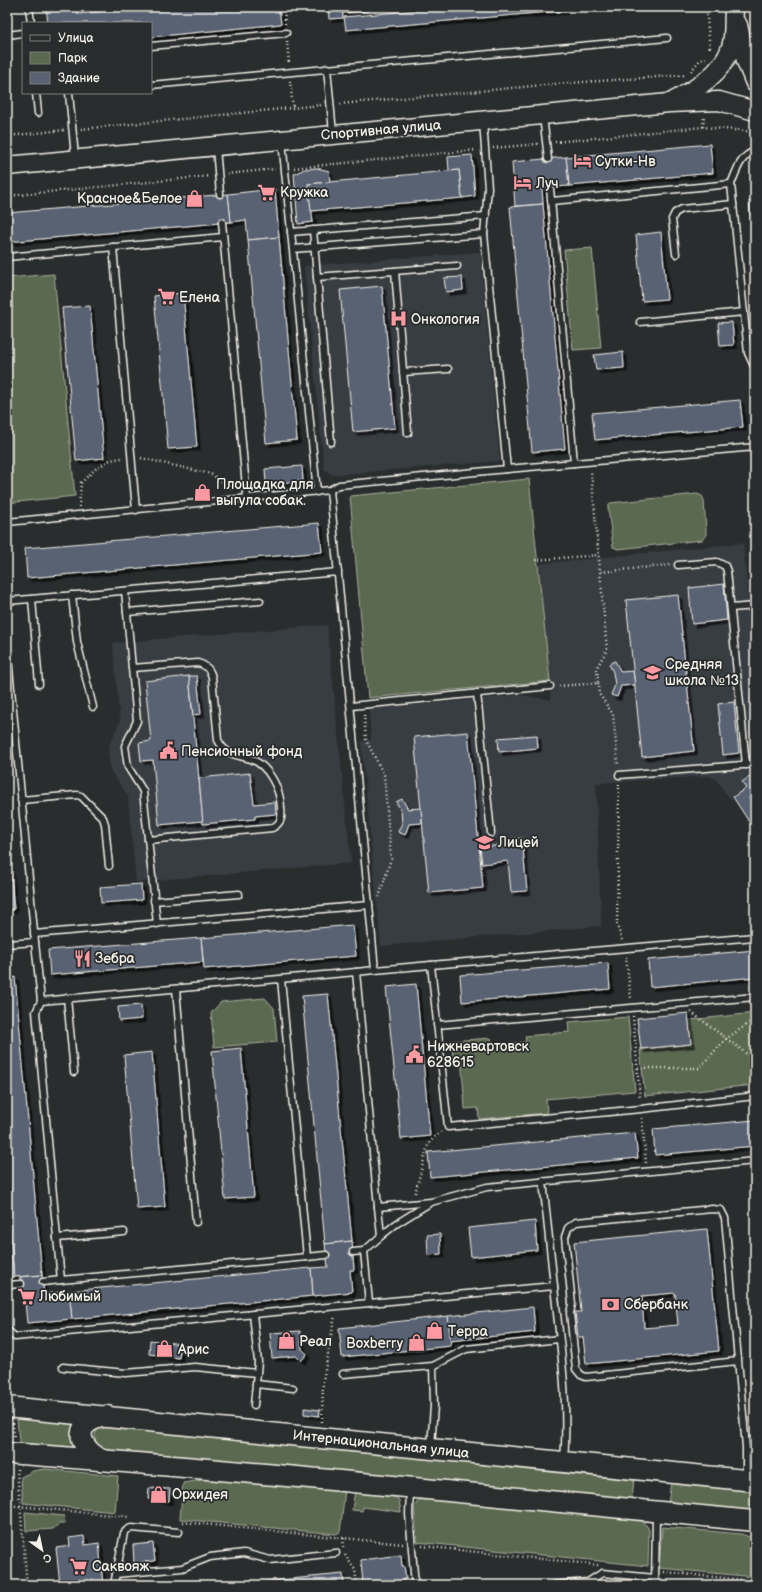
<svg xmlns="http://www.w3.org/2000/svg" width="762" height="1592" font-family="'Balsamiq Sans',sans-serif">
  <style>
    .built { fill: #383d43 }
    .green { fill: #5b6951; stroke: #a8ad9c }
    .building { fill: #586273; stroke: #f4f1e8; fill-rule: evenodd; filter: url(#shadow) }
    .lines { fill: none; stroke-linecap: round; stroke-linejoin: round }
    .lane-casing { stroke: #f4f1e8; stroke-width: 9 }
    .secondary-casing { stroke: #f4f1e8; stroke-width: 21 }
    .primary-casing { stroke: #f4f1e8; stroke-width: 23 }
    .path { stroke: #f4f1e8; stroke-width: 2.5; stroke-dasharray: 1 3; stroke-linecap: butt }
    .lane { stroke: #2a2d2e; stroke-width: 6 }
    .secondary { stroke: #2a2d2e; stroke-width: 18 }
    .primary { stroke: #2a2d2e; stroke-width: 20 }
    .labels { text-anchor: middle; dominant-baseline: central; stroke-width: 3.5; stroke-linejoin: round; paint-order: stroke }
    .street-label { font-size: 14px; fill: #f4f1e8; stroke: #2a2d2e }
    .poi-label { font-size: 14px; fill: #f4f1e8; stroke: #2a2d2e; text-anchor: start }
  </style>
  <defs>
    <filter id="shadow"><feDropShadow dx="3.5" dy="3.5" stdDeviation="0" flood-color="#0009"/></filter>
  </defs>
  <rect width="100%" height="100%" fill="#2a2d2e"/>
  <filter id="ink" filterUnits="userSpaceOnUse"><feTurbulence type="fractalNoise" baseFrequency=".025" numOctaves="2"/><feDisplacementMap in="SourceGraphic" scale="8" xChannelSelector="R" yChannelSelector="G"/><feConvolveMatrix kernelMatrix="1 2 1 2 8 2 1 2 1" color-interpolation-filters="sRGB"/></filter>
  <g filter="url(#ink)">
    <g class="built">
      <polygon points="480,252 500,461 332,475 324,469 304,266"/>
      <polygon points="743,543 755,663 755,734 748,735 752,775 742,782 746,788 730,799 716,779 709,776 596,783 601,926 381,946 361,741 371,740 369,709 521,695 551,700 538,564"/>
      <polygon points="327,625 351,863 136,882 128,796 110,770 108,748 120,721 113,643"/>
    </g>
    <g class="green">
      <polygon points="592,248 601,348 573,350 564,250"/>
      <polygon points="54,274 75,496 7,503 7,278"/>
      <polygon points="529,479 550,681 368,698 350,496"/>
      <polygon points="697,494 702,496 704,500 706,531 706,535 702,540 618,549 613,547 608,508 610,503"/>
      <polygon points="265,998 274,1008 277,1042 214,1047 211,1013 221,1002"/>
      <polygon points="755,1013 755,1085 645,1096 640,1050 693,1045 690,1020"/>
      <polygon points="628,1017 635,1091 546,1099 547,1113 479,1119 478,1108 465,1109 461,1056 453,1057 451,1041 491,1038 492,1045 526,1042 525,1036 569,1032 568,1022"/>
      <path d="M17 1417 78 1423C72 1432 69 1437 74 1448L19 1443Z"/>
      <path d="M105 1425 352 1452 634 1478 632 1501 349 1472 106 1450C93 1444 90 1431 105 1425Z"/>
      <polygon points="44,1469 118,1476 115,1512 23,1503 21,1477 33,1471"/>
      <polygon points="221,1477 345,1490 340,1532 336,1534 180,1519 183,1483"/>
      <polygon points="671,1482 755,1491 755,1513 668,1504"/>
      <polygon points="355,1490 394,1496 399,1500 401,1512 363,1507 362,1511 352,1510"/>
      <polygon points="425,1499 640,1520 647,1526 649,1530 648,1566 417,1542 414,1507 419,1500"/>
      <polygon points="25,1512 64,1516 65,1524 59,1524 53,1529 26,1531"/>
      <polygon points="662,1527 741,1534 755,1539 755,1577 659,1568"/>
    </g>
    <g class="building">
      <polygon points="46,7 77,7 78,14 148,7 279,7 281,24 151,37 151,23 48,23"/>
      <polygon points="328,7 342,7 343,18 329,19"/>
      <polygon points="453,7 570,7 571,10 346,30 344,17"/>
      <polygon points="710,144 713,173 569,186 566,157"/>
      <polygon points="472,155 475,196 462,198 459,170 449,171 448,157"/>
      <polygon points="566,157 569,186 542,188 543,204 515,206 512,162"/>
      <polygon points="317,168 329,171 330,182 308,184 313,222 298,224 294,174 305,169"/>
      <polygon points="459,170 462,198 311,211 308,184"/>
      <polygon points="275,189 279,237 248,240 246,220 231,222 228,194"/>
      <polygon points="228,194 231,222 7,242 7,213"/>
      <polygon points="755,200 755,267 749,201"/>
      <polygon points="543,204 565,449 532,452 510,207"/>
      <polygon points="661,232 667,299 642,301 636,235"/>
      <polygon points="279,237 297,440 266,443 248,240"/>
      <polygon points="462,277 463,290 446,292 444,278"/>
      <polygon points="382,286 395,428 353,432 340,290"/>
      <polygon points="183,293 197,447 168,449 154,296"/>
      <polygon points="90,306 104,458 76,461 62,308"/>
      <polygon points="732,322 734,345 720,346 718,323"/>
      <polygon points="623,352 624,368 596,370 594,355"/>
      <polygon points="740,400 743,427 595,440 592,413"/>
      <polygon points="302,466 303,481 266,484 265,469"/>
      <polygon points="319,523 322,552 27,578 25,548"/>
      <polygon points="724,584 727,620 692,624 689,588"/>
      <polygon points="678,595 694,751 642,757 626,600"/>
      <polygon points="615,661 621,672 633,671 635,685 621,686 617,697 611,695 615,685 613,672 609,664"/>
      <polygon points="189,676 203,821 159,825 153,760 141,761 139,743 151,741 145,681"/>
      <polygon points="189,676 197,676 201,714 193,715"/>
      <polygon points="734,702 739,753 723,755 718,704"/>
      <polygon points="468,732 483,888 429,893 414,737"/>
      <polygon points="537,735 538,748 499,752 498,738"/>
      <polygon points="250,773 254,804 275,802 276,814 255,816 255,819 203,824 199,778"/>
      <polygon points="752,775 755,780 755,794 749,798 755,806 755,831 733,797 746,788 742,782"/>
      <polygon points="402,799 408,809 421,808 422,823 409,824 405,835 398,832 402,823 401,810 396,802"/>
      <polygon points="522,838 527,891 511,892 508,861 482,864 480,847 507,845 506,840"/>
      <polygon points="7,840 14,909 7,910"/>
      <polygon points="141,884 142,900 101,903 100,887"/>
      <polygon points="353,925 356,956 204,969 201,938"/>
      <polygon points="201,938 203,962 50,975 48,950"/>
      <polygon points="755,950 755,977 650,987 648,960"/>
      <polygon points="608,963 610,989 462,1002 460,975"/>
      <polygon points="15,977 42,1275 14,1277 7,1197 7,978"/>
      <polygon points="416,984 430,1136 401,1139 386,987"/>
      <polygon points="328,994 352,1241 325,1244 302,996"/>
      <polygon points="141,1005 142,1019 119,1021 118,1007"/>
      <polygon points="688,1013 691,1044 641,1049 637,1018"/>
      <polygon points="241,1048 254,1197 225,1199 212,1051"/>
      <polygon points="152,1052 165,1207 137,1209 124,1055"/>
      <polygon points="755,1120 755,1146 655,1155 653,1129"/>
      <polygon points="635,1133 638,1158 430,1177 428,1152"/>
      <polygon points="7,1197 14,1277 7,1278"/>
      <polygon points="535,1221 537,1250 471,1257 468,1228"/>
      <path d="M707 1229 719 1351 586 1364 583 1337H578L575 1312H581L574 1242ZM675 1293 678 1325 644 1328 642 1296Z"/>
      <polygon points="440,1234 441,1254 428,1255 427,1235"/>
      <polygon points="352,1241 354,1270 350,1270 352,1292 313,1296 311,1268 328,1267 325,1244"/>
      <polygon points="311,1268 313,1296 72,1319 69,1291"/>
      <polygon points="42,1275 44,1294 69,1291 72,1319 27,1323 25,1302 23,1302 20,1277"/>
      <polygon points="533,1307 535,1332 450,1341 448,1316"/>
      <polygon points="448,1316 451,1346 342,1357 339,1328"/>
      <polygon points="300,1331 302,1349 307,1354 301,1361 296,1356 272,1358 270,1333"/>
      <polygon points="150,1340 181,1344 179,1358 149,1354"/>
      <polygon points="304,1408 320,1410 319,1416 304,1414"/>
      <polygon points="149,1488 170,1489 169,1501 148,1499"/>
      <polygon points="84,1536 85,1545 99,1543 103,1585 60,1585 56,1548 70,1546 69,1538"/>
      <polygon points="153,1543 155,1561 134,1563 133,1545"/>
      <polygon points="401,1555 402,1566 404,1566 406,1579 403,1579 404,1583 401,1584 401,1585 363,1585 361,1560"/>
      <polygon points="343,1574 344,1585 227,1585"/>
    </g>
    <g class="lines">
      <defs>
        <g id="lane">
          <polyline points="29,7 31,23"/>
          <polyline points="345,9 367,7"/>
          <polyline points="7,35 23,33"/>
          <polyline points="151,46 286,33"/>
          <polyline points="327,68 333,133"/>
          <polyline points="151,85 667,38"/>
          <polyline points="36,93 38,113"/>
          <polyline points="69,93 75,157"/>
          <polyline points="543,116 548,159"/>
          <polyline points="282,141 317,492"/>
          <polyline points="216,148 220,194"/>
          <path d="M755 151C740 156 737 170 731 184L748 353 755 368"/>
          <polyline points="550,188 574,463"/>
          <polyline points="552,201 731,184"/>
          <polyline points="222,222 247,498"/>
          <polyline points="313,230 331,442"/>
          <polyline points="291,232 486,216"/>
          <polyline points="113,247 136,510"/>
          <polyline points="293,249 484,234"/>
          <polyline points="676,254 672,219 675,213 682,209 733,204"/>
          <polyline points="7,257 223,237"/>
          <polyline points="395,271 408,433"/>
          <polyline points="317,277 457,266"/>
          <polyline points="640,322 744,312"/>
          <polyline points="403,372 448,369"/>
          <polyline points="507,469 755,447"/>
          <polyline points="7,522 330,490 339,485 507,469 484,234 488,188 483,122"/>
          <polyline points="678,565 717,562 725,566 727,571 746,765"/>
          <path d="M125 591 132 668 198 663C206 665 210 669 212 677L218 740C226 756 236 754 251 759 269 766 280 789 281 807 282 817 282 823 272 828L148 840"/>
          <polyline points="72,595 77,642 93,707"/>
          <polyline points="32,599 39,684"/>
          <polyline points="7,601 338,572"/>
          <polyline points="731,608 755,606"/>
          <polyline points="127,612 260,601"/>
          <polyline points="7,647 35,942 7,944"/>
          <polyline points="132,668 137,721 125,746 128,767 143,791 157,924"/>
          <polyline points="477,693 491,833"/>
          <polyline points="351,706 550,686"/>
          <polyline points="619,775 755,764"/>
          <polyline points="21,800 77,795 81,796 103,818 105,824 109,866"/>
          <polyline points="154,901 239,894"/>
          <polyline points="369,905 375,970 431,965 448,1127 641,1109 755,1096"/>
          <polyline points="34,934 369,905 330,490"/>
          <polyline points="35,942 41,1001 36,1012 61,1280 307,1257 281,979"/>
          <polyline points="431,965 755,937"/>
          <polyline points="375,970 356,972 378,1207 431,1202 487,1187 755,1161"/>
          <polyline points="176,989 196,1222"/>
          <polyline points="67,998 74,1072"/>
          <polyline points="41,1001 356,972"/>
          <polyline points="437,1025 755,997"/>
          <polyline points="543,1181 554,1286"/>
          <path d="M378 1207 381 1236 364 1251 369 1303 554 1286C560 1344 569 1402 564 1460"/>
          <polyline points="381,1236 396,1224 428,1204"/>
          <polyline points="57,1238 124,1232"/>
          <polyline points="353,1252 364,1251"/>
          <polyline points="307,1257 326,1255"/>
          <polyline points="43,1282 61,1280"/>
          <polyline points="7,1285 21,1284"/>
          <polyline points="253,1314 258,1362 254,1405"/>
          <polyline points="7,1330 15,1337 369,1303"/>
          <polyline points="738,1361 586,1377 581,1375 576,1369 570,1313 572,1304 565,1237 568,1228 576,1222 712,1209 721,1210 725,1218 746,1447 746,1477"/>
          <polyline points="63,1367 126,1373 195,1367 257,1373"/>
          <polyline points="343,1374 433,1366 466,1349 559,1339"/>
          <polyline points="256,1384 293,1388"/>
          <polyline points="431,1446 434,1406 433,1366"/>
          <polyline points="410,1491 409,1514 415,1585"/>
          <polyline points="116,1574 124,1533 127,1530 131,1528 179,1532"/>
          <polyline points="114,1585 116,1574 182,1568 210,1557 244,1553 270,1560 336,1553"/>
          <polyline points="553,1585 588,1582 602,1573 655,1578"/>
          <polyline points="655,1585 656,1515"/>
        </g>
        <g id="secondary">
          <polyline points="738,25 746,61 755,83"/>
          <path d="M674 101C696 89 723 73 731 47 735 35 733 19 734 7"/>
          <polyline points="7,166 669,103 719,101 755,111"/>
        </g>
        <g id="primary">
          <polyline points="7,1407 755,1481"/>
          <path d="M7 1453C257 1471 506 1497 755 1521"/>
          <path d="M102 1460C74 1445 74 1420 107 1416"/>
        </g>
      </defs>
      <use href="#lane" class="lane-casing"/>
      <use href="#secondary" class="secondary-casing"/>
      <use href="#primary" class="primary-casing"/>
      <g class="path">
        <polyline points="284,7 285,24"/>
        <polyline points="706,7 710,49"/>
        <polyline points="287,41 289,64"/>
        <polyline points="691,71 700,60 706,58"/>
        <polyline points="290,81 293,108"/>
        <polyline points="340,104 555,84 686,75"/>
        <polyline points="703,127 704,117"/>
        <polyline points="81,129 321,105"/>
        <polyline points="7,136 64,130"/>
        <polyline points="555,142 703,127 746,131 755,134"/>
        <polyline points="493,148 538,144"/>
        <polyline points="294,168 476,150"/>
        <polyline points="227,174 275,169"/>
        <polyline points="7,196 210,176"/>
        <polyline points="141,458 211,474 233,489"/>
        <polyline points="79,507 81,483 94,470 110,460 122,458"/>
        <polyline points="535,560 599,555"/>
        <polyline points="601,572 670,565"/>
        <polyline points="598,683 599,694 613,714 618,765"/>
        <polyline points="559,686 598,683 597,667 607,650 591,470"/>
        <polyline points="364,715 366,740 384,775 391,859 379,897"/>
        <polyline points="619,784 617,925 622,940"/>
        <polyline points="626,957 631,999"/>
        <polyline points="691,1012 755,1060"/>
        <polyline points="633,1016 640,1099"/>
        <polyline points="638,1068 699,1068 726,1039 755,1019"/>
        <polyline points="642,1118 646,1163"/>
        <polyline points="415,1193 428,1145 434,1137 441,1132"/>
        <polyline points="7,1381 9,1391"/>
        <polyline points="322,1422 323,1381 335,1315"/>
        <polyline points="13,1423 14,1438"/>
        <polyline points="17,1469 27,1585"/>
        <polyline points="7,1505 130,1517"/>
        <polyline points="183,1522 403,1544"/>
        <polyline points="422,1546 598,1565"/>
        <polyline points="343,1547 344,1537"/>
        <polyline points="345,1555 355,1570 357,1585"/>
        <polyline points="664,1572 755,1581"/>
      </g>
      <use href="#lane" class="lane"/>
      <use href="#secondary" class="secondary"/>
      <use href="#primary" class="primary"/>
    </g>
  </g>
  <defs>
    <symbol id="hotel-bare" viewBox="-9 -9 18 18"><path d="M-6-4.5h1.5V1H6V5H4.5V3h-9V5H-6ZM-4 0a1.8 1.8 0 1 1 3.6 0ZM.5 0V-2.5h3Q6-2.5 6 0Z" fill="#ff9aa2" stroke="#2a2d2e" stroke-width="2.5" paint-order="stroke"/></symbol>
    <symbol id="supermarket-bare" viewBox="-9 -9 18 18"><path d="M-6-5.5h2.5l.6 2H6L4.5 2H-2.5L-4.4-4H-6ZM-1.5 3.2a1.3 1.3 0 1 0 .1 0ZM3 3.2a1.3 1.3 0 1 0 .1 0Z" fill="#ff9aa2" stroke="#2a2d2e" stroke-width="2.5" paint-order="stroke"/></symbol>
    <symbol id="shop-bare" viewBox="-9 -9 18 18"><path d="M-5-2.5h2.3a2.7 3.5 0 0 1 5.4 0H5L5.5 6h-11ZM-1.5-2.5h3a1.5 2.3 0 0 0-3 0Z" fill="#ff9aa2" stroke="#2a2d2e" stroke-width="2.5" paint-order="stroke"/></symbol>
    <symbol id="hospital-bare" viewBox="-9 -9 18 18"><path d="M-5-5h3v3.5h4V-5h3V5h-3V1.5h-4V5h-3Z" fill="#ff9aa2" stroke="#2a2d2e" stroke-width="2.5" paint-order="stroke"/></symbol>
    <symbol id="school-bare" viewBox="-9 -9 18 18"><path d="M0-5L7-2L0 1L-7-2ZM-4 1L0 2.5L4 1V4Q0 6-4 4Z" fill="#ff9aa2" stroke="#2a2d2e" stroke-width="2.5" paint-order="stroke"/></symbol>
    <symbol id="civic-bare" viewBox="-9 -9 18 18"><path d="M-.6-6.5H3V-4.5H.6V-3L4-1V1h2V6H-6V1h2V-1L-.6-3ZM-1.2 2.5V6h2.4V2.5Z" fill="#ff9aa2" stroke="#2a2d2e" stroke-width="2.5" paint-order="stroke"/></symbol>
    <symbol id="restaurant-bare" viewBox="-9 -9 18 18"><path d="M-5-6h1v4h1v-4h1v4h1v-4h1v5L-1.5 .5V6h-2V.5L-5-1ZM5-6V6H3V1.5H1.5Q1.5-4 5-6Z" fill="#ff9aa2" stroke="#2a2d2e" stroke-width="2.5" paint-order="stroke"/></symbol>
    <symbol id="bank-bare" viewBox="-9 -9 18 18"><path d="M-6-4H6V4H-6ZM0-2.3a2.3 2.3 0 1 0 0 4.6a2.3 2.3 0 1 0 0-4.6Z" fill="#ff9aa2" stroke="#2a2d2e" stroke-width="2.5" paint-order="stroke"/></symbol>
  </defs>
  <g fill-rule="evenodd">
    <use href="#hotel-bare" x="570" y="148" width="25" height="25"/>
    <use href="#hotel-bare" x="510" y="170" width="25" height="25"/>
    <use href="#supermarket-bare" x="254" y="180" width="25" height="25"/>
    <use href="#shop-bare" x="182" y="186" width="25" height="25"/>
    <use href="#supermarket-bare" x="154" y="284" width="25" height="25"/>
    <use href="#hospital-bare" x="386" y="306" width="25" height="25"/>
    <use href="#shop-bare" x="190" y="480" width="25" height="25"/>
    <use href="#school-bare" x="640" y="660" width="25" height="25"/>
    <use href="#civic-bare" x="156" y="738" width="25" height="25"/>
    <use href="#school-bare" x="472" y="830" width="25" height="25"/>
    <use href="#restaurant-bare" x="70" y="946" width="25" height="25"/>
    <use href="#civic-bare" x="402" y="1042" width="25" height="25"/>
    <use href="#supermarket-bare" x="14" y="1284" width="25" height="25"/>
    <use href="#bank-bare" x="598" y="1292" width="25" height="25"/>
    <use href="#shop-bare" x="422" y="1318" width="25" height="25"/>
    <use href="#shop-bare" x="274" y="1328" width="25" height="25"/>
    <use href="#shop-bare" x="404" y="1330" width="25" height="25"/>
    <use href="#shop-bare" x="152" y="1336" width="25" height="25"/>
    <use href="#shop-bare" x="146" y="1482" width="25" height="25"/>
    <use href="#supermarket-bare" x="66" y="1554" width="25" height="25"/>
  </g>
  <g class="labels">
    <g class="street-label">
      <text transform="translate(381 130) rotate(-5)">Спортивная улица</text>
      <text transform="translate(381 1444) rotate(6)">Интернациональная улица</text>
    </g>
    <g class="poi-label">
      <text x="595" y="161">Сутки-Нв</text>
      <text x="536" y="183">Луч</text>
      <text x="280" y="192">Кружка</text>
      <text x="182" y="198" text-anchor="end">Красное&amp;Белое</text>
      <text x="179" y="297">Елена</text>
      <text x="411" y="319">Онкология</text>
      <text x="216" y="484">Площадка для<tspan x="216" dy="16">выгула собак.</tspan></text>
      <text x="665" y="664">Средняя<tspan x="665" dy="16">школа №13</tspan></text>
      <text x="181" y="751">Пенсионный фонд</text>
      <text x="498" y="842">Лицей</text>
      <text x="95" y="958">Зебра</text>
      <text x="427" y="1046">Нижневартовск<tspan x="427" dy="16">628615</tspan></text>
      <text x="39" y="1296">Любимый</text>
      <text x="624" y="1304">Сбербанк</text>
      <text x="448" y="1331">Терра</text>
      <text x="299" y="1341">Реал</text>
      <text x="403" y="1343" text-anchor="end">Boxberry</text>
      <text x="178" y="1349">Арис</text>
      <text x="172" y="1494">Орхидея</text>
      <text x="92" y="1566">Саквояж</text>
    </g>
  </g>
  <rect width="762" height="1592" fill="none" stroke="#2a2d2e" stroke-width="24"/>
  <rect x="12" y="12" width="738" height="1568" fill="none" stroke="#f4f1e8" stroke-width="1.5" filter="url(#ink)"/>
  <rect x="22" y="22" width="130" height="72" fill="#2a2d2e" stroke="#7b7b78"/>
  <rect x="30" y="35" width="20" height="6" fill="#2a2d2e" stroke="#7b7b78"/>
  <text x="58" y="42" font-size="12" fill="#f4f1e8">Улица</text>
  <rect x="30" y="52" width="20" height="12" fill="#5b6951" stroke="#7b7b78"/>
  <text x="58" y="62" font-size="12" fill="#f4f1e8">Парк</text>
  <rect x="30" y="72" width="20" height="12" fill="#586273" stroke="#7b7b78"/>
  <text x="58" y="82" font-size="12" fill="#f4f1e8">Здание</text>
  <g transform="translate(42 1550) rotate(147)" stroke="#2a2d2e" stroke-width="3" paint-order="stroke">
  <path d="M0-3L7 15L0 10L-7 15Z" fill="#f4f1e8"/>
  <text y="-6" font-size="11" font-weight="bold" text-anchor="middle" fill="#f4f1e8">С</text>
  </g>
</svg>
